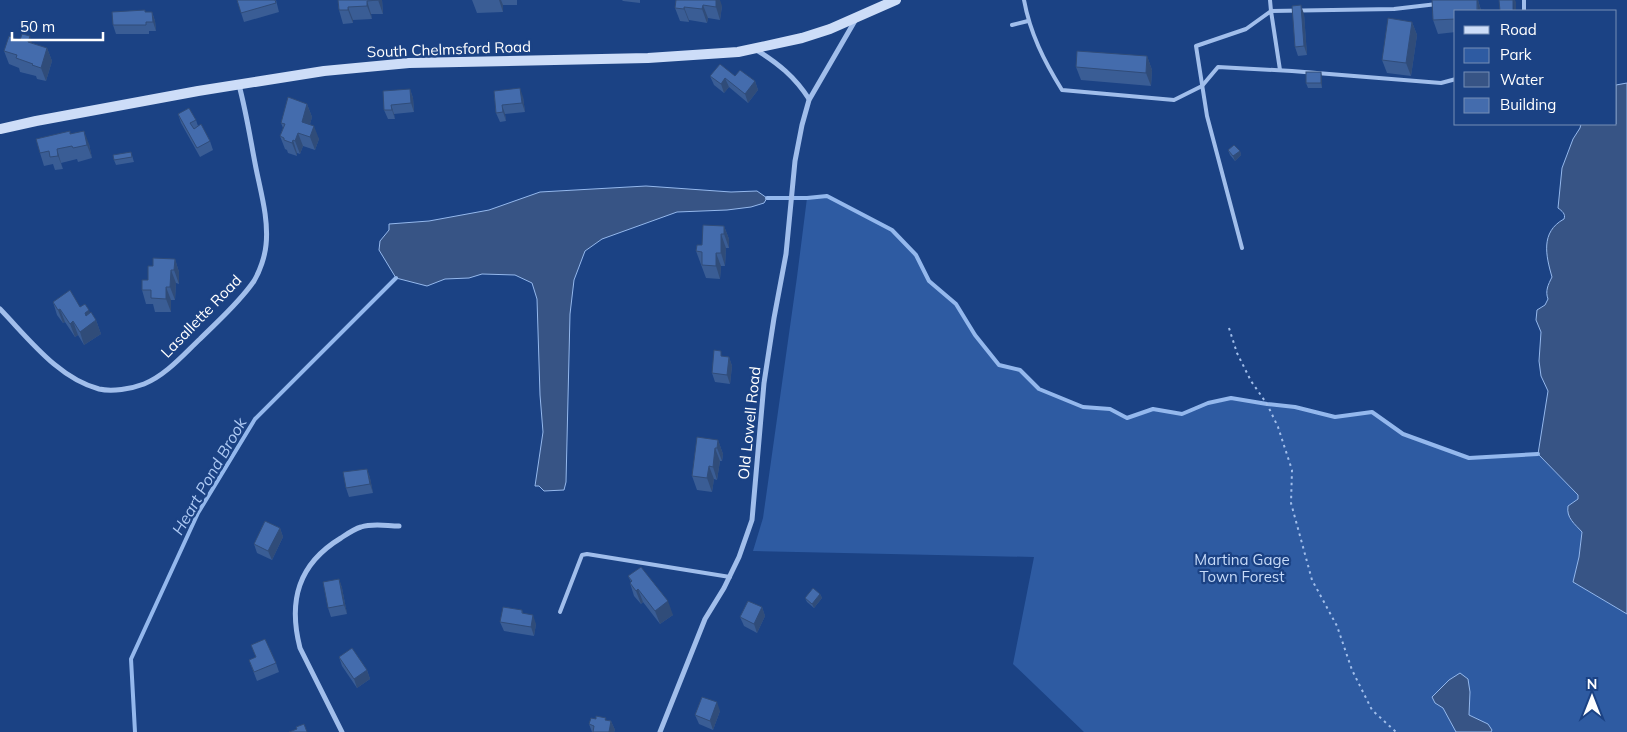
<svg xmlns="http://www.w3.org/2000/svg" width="1627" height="732" font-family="Mulish,sans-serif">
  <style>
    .green { fill: #2e5ba2 }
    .water { fill: #375485; stroke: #94b8ed }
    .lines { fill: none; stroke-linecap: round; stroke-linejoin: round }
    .stream { stroke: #94b8ed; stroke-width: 4 }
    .path { stroke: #a1beeb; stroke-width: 2; stroke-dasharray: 2.5 4; stroke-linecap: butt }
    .service { stroke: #a1beeb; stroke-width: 4 }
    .minor { stroke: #a1beeb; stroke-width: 5 }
    .secondary { stroke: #cdddf8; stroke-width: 10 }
    .wall { fill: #3a5d95 }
    .shaded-wall { fill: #304c79 }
    .building { fill: #446cad; stroke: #304c79 }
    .labels { text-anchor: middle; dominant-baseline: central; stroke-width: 4.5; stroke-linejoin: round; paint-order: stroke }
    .street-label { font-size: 15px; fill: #fff; stroke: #1b4284 }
    .park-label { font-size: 15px; fill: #c6daf8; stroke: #1b4284 }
    .water-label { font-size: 16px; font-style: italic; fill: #acc8f3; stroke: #1b4284 }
  </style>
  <rect width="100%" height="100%" fill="#1b4284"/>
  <polygon class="green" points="827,196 892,230 916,255 929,281 956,304 975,335 999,365 1020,370 1039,389 1083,407 1110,409 1127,418 1153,409 1182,414 1208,403 1231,398 1267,404 1295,407 1335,417 1372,412 1403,434 1469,458 1538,454 1578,495 1578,499 1568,506 1570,519 1582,531 1579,557 1573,582 1627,614 1627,732 1084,732 1013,664 1034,557 753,551 763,518 797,277 807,198"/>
  <g class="water">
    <path d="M1627 83V614L1573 582 1579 557 1582 532C1575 524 1566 518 1568 506L1578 499V495L1538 454 1548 391 1541 376 1539 361 1541 332 1536 320 1537 310 1545 305 1548 299C1545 291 1548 285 1552 277 1546 256 1540 232 1564 219 1566 214 1562 211 1558 208L1562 168 1573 139 1580 128 1581 124H1616V85Z"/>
    <polygon points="646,186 731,192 757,191 767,198 764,203 751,207 727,210 677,212 602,239 585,251 574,280 570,314 566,482 564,490 544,491 539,486 535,486 543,432 540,395 537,299 532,283 515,275 482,274 469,278 445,279 427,286 396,278 379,250 380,241 389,230 389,224 429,221 489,210 540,192"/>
    <polygon points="1460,673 1468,679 1470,692 1469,715 1488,724 1492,730 1491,732 1456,732 1443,708 1435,703 1432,697 1449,680"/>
  </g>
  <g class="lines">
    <g class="stream">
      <polyline points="767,198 807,198 827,196 892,230 916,255 929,281 956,304 975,335 999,365 1020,370 1039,389 1083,407 1110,409 1127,418 1153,409 1182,414 1208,403 1231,398 1267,404 1295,407 1335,417 1372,412 1403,434 1469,458 1538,454"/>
      <polyline points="135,732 131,659 198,513 255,419 396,278"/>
    </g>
    <polyline class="path" points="1229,328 1237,353 1251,381 1267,404 1278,427 1292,470 1291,503 1312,580 1337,626 1352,670 1372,710 1396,732"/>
    <g class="service">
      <path d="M1024 0C1030 33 1044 61 1062 90L1174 100 1202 86 1218 67 1292 71 1441 83 1456 79"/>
      <polyline points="1270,0 1271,11 1394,9 1437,4"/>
      <polyline points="1524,0 1524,11"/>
      <polyline points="1012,25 1028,21"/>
      <polyline points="1242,248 1207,116 1196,46 1246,29 1271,11 1280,70"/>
      <polyline points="560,612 582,555 587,554 730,577"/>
    </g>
    <g class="minor">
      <path d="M755 49C778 63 795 77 809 99"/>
      <path d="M0 309C29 339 58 378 99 389 112 392 131 389 144 384 166 375 183 355 200 339 218 321 239 303 254 281 260 271 265 256 266 245 269 218 260 190 255 163 250 137 246 111 239 85"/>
      <path d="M342 732 300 648C288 601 298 564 341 538 347 534 354 529 361 527 373 523 387 526 399 526"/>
      <polyline points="660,732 705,619 724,588 739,557 752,520 764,383 774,318 786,254 795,161 802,125 809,100 856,19"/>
    </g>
    <polyline class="secondary" points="0,129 36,121 198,91 324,71 409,63 648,58 738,52 802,38 830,29 896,0"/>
  </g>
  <g class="wall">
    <polygon points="237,0 276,0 279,12 244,22"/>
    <polygon points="338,0 382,0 383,14 371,14 372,19 353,20 353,23 343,24 339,10"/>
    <polygon points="472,0 517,0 517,5 503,5 503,12 477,13"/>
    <polygon points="622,0 640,0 640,3 623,1"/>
    <polygon points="676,0 722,6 720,20 708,18 707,23 689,20 689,22 680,21 675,8"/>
    <polygon points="1432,0 1478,0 1481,10 1484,10 1485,11 1456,11 1456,32 1438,34 1433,20"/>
    <polygon points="146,12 152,12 155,21 156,31 149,31 149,34 116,34 113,25"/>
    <polygon points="1304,14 1307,55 1298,56 1295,47"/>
    <polygon points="1412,22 1417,35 1411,76 1387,73 1382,60"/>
    <polygon points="32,43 47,48 52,61 46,81 37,79 36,76 20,72 19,68 9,64 4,51"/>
    <polygon points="1147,56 1152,70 1151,86 1081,80 1076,67"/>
    <polygon points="710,76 735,76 755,81 758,90 748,103 729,87 724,93 714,85"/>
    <polygon points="1322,77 1322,88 1308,88 1306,83"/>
    <polygon points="410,89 413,98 414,112 394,114 395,119 388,119 384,110"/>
    <polygon points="494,91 523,97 525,112 505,114 506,121 500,122 496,113"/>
    <polygon points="307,104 312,117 310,124 319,139 315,150 303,146 300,154 297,153 297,156 288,153 287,150 285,149 280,136 283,128 281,123"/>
    <polygon points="178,114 196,120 198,126 210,141 213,150 200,157 181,123"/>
    <polygon points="71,134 89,144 92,158 78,162 77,159 61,163 63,169 55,170 53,164 44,166 40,153"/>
    <polygon points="1228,150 1240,151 1241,155 1235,161 1230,155"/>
    <polygon points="131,152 134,162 116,165 114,160"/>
    <polygon points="724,226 729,239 729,248 726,248 725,266 721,266 720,279 706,278 696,251"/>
    <polygon points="175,259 179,272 179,284 176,283 175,300 171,300 171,312 155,312 153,304 146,304 142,290 148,280 153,266"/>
    <polygon points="53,302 80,307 91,313 96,320 101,334 84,345 78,335 75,337 65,322 63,323 57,315"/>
    <polygon points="723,356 729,357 732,366 730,384 715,382 712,373"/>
    <polygon points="718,440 723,454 722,461 720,461 717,480 714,479 712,492 697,490 692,476"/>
    <polygon points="367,469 370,478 373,493 349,497 346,488"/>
    <polygon points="280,528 283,537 272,560 257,553 254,544"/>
    <polygon points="628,576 673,615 660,624 643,602 641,604 634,596 630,583 631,582"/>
    <polygon points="339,579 342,588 347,614 331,617 328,608"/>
    <polygon points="820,594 822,598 814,608 807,602 805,598"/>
    <polygon points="762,607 765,616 757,633 744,626 740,617"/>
    <polygon points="522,610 523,613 536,624 534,636 504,631 500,622"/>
    <polygon points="251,645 276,663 279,672 257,681 249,660 256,657"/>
    <polygon points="339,657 367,670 370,679 357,688 342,666"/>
    <polygon points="720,711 713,730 699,724 695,715"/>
    <polygon points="607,720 611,721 615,730 614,732 592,732 589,724"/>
  </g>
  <g class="shaded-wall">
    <polygon points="378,0 382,0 383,14"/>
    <polygon points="499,0 501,0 503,5 503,12"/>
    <polygon points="716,0 720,0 722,6 720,20 716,7"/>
    <polygon points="1477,0 1478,0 1481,11 1478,11"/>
    <polygon points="1513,0 1515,0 1516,2 1516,11 1514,11"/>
    <polygon points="367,1 371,14 372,19 367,6"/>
    <polygon points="703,5 708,18 707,23 702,9"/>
    <polygon points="1301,5 1304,14 1307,55 1304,46"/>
    <polygon points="348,7 353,20 353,23 348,10"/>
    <polygon points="684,7 689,20 689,22 684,9"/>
    <polygon points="152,12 155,21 156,31 153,22"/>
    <polygon points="1412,22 1417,35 1411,76 1406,63"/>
    <polygon points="30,36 34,50 28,42"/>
    <polygon points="47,48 52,61 46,81 41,68"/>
    <polygon points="1147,56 1152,70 1151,86 1146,73"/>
    <polygon points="1321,72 1322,77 1322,88 1321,83"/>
    <polygon points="725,78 729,87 724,93 721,84"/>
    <polygon points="755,81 758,90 748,103 745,94"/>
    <polygon points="520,88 523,97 525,112 522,103"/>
    <polygon points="410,89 413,98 414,112 411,103"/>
    <polygon points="307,104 312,117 307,135 302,122"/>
    <polygon points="391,105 394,114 395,119 392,110"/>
    <polygon points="502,105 505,114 506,121 503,112"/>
    <polygon points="314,126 319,139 315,150 310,137"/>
    <polygon points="84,131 89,144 92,158 87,145"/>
    <polygon points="298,133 303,146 300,154 295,141"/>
    <polygon points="293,140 297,153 297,156 292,143"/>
    <polygon points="57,149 61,163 63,169 58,156"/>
    <polygon points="1240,151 1241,155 1235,161 1233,156"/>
    <polygon points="724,226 729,239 729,248 724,234"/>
    <polygon points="721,234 726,248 725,266 721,253"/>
    <polygon points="716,253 721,266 720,279 716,266"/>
    <polygon points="175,259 179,272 179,284 174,270"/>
    <polygon points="171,270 176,283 175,300 170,287"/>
    <polygon points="166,287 171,300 171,312 166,299"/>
    <polygon points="60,309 65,322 63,323 58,310"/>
    <polygon points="89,310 94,322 96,320 101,334 84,345 80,332 85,313"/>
    <polygon points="73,321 78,335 75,337 70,324"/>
    <polygon points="729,357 732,366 730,384 727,375"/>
    <polygon points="718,440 723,454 722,461 717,448"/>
    <polygon points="715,448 720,461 717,480 713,467"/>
    <polygon points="709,466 714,479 712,492 707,478"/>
    <polygon points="367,469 370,478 373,493 370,484"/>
    <polygon points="280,528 283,537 272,560 268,551"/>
    <polygon points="339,579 342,588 347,614 344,605"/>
    <polygon points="638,589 643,602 641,604 636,591"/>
    <polygon points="820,594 822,598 814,608 812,604"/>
    <polygon points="668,601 673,615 660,624 655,611"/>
    <polygon points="762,607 765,616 757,633 754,624"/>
    <polygon points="533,615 536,624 534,636 531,627"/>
    <polygon points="367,670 370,679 357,688 354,679"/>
    <polygon points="717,702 720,711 713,730 710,721"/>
    <polygon points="611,721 615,730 614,732 609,732"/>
  </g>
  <g class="building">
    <polygon points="237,0 275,0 276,3 241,13"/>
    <polygon points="338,0 378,0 367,1 367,6 348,7 348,10 339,10"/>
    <polygon points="676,0 716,0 716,7 703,5 702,9 684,7 684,9 675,8"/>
    <polygon points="1432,0 1477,0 1477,10 1484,10 1484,11 1456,11 1456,19 1433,20"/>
    <polygon points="1499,0 1513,0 1513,11 1500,11"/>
    <polygon points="1301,5 1304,46 1295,47 1292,6"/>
    <polygon points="145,10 145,12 152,12 153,22 146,22 146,25 113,25 112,12"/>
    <polygon points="1388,18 1412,22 1406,63 1382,60"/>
    <polygon points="22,34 30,36 28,42 47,48 41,68 32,65 33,64 16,58 17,55 4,51 9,36 20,40"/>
    <polygon points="1077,51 1147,56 1146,73 1076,67"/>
    <polygon points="720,64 735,76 740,70 755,81 745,94 725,78 721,84 710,76"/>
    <rect x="1306" y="72" width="15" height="11"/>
    <polygon points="520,88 522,103 502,105 503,112 496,113 494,91"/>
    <polygon points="410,89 411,103 391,105 392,110 384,110 383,91"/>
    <polygon points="288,97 307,104 302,122 314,126 310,137 298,133 295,141 293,140 292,143 284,140 284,138 280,136 285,124 281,123"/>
    <polygon points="189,108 196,120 190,123 194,129 201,124 210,141 197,148 178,114"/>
    <polygon points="70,131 70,134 84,131 87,145 73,148 72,146 57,149 58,156 50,157 49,151 40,153 36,139"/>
    <polygon points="1234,145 1240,151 1233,156 1228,150"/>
    <polygon points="131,152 132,157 114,160 113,155"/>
    <polygon points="703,225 724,226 724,234 721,234 721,253 716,253 716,266 702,265 702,252 696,251 697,245 702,245"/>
    <polygon points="153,258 175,259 174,270 171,270 170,287 166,287 166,299 151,298 151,290 142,290 142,280 148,280 148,266 153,266"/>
    <polygon points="70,290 80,307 85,304 89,310 85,313 86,316 91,312 96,320 80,332 73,321 70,324 60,309 58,310 53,302"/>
    <polygon points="714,350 721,351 721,356 729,357 727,375 712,373"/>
    <polygon points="697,437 718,440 717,448 715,448 713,467 709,466 707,478 692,476"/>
    <polygon points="367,469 370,484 346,488 343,472"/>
    <polygon points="265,521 280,528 268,551 254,544"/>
    <polygon points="641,567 668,601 655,611 638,589 636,591 630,583 632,581 628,576"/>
    <polygon points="339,579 344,605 328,608 323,582"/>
    <polygon points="813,588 820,594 812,604 805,598"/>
    <polygon points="748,601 762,607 754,624 740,617"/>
    <polygon points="503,607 522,610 522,613 533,615 531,627 500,622"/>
    <polygon points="265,639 276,663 254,672 249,660 256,657 251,645"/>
    <polygon points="352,648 367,670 354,679 339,657"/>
    <polygon points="702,697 717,702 710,721 695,715"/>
    <polygon points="596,716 606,718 605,720 611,721 609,732 593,732 594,726 589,724 591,718 596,719"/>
    <polygon points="304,724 307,732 289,732 297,729 296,727"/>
  </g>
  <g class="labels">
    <g class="street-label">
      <text transform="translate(449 49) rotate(-2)">South Chelmsford Road</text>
      <text transform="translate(201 316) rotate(-46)">Lasallette Road</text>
      <text transform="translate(749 423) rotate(-84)">Old Lowell Road</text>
    </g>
    <g class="park-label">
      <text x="1242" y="559">Martina Gage<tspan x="1242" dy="17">Town Forest</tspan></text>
    </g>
    <g class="water-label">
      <text transform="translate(209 476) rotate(-60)">Heart Pond Brook</text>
    </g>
  </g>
  <rect x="1454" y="10" width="162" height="115" fill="#1b4284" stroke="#768eb5"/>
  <rect x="1464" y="26" width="25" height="8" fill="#cdddf8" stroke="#768eb5"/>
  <text x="1500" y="35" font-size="15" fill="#ffffff">Road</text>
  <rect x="1464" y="48" width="25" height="15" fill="#2e5ba2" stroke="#768eb5"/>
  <text x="1500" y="60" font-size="15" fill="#ffffff">Park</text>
  <rect x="1464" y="72" width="25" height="15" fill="#375485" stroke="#768eb5"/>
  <text x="1500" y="85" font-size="15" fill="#ffffff">Water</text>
  <rect x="1464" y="98" width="25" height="15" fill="#446cad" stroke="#768eb5"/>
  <text x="1500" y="110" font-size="15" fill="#ffffff">Building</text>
  <g transform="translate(1592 697)" stroke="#1b4284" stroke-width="4" paint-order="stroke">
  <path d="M0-4L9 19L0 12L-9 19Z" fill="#ffffff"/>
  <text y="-8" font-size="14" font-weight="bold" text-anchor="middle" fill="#ffffff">N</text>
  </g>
  <path d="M12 32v8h91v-8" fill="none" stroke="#ffffff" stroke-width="2.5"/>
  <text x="20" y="32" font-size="15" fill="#ffffff" stroke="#1b4284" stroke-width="4" paint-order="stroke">50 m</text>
</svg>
